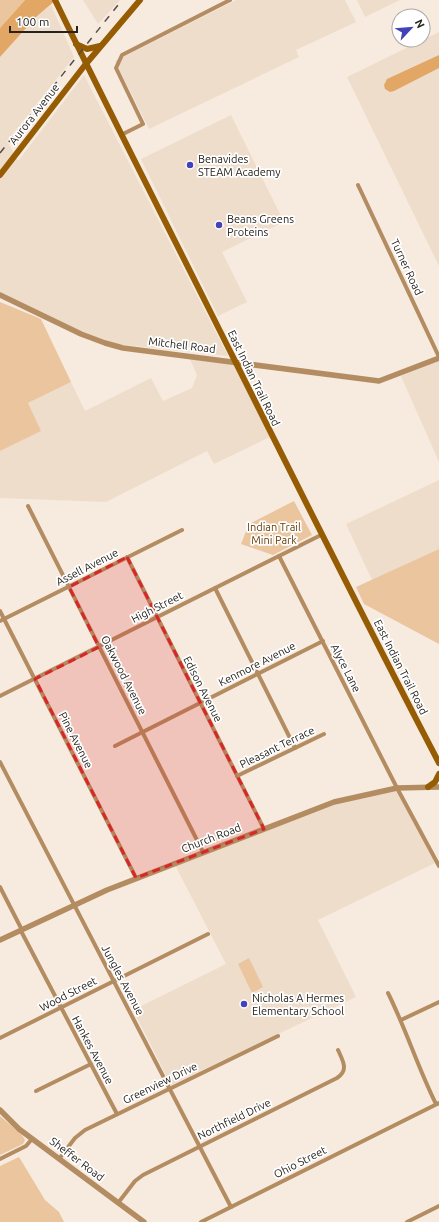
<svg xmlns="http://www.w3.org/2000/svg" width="439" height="1222" font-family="Ubuntu,sans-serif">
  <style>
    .built { fill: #eeddcb }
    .green { fill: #eac59e }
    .water { fill: #e3a765 }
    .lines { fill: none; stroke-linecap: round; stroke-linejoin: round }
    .minor { stroke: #b48c61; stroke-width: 4 }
    .tertiary { stroke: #b48c61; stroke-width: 5.5 }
    .secondary { stroke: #965c03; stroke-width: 6 }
    .rail { stroke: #534d47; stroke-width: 1.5; stroke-dasharray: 7 7; stroke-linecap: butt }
    .marked { fill: #d62828; fill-opacity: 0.2; stroke: #d62828; stroke-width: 3; stroke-dasharray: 8 5; stroke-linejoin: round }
    .poi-dot { fill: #4442b7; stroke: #fff; stroke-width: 1.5 }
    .labels { text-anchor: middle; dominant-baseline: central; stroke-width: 3.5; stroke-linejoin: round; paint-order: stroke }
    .street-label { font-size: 11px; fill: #26221d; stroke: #fff }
    .poi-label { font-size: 11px; fill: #26221d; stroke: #fff; text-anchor: start }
    .park-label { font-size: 11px; fill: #653d08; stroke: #fff }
  </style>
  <rect width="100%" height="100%" fill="#f7ebdf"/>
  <g class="built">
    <polygon points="83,0 120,0 98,24"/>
    <polygon points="236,0 345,0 356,22 296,50 299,57 149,129 115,61"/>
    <polygon points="357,0 400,0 365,17"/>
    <polygon points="51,5 74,57 7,141 18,161 84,75 228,356 116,344 80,331 0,296 0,57 36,17"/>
    <polygon points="439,32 439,266 347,77"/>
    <polygon points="231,115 284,222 222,252 247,302 218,316 141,159"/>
    <polygon points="190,359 233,364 270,437 214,464 207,451 106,502 0,498 0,451 40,431 28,403 71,382 85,411 151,378 163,401 192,388 197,375"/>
    <polygon points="439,360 439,462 401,376"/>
    <polygon points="439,480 439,549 372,580 346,524"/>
    <polygon points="396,789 435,863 318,920 356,997 171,1085 133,1010 226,964 175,865 335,804"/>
  </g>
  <g class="green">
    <polygon points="0,0 25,0 0,28"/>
    <polygon points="0,302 41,319 71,382 28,403 41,431 0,451"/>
    <polygon points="294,501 312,535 273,555 241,544 249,524"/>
    <polygon points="439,549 439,644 364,604 356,587"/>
    <polygon points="249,958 263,987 252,993 238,964"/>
    <polygon points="0,1116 22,1135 25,1140 23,1144 0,1155"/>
    <polygon points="19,1157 45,1200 59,1212 64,1222 0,1222 0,1166"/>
  </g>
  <g class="water">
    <polygon points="25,0 56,0 36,17 0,57 0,28"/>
    <polygon points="439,55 439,68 394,91 390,92 385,89 384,85 387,79"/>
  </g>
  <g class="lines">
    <g class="minor">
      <polyline points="121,135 143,124 116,68 122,55 230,0"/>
      <polyline points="358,185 439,357"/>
      <polyline points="28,506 203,852"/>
      <polyline points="279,556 397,788 439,866"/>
      <polyline points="127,557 264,829"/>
      <polyline points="215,588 295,748"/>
      <polyline points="0,611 136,878"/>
      <polyline points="0,621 182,530"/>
      <polyline points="0,696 321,535"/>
      <polyline points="115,746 323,641"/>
      <polyline points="0,762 231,1207"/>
      <polyline points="237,776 324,734"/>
      <polyline points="0,887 22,930"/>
      <polyline points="21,931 117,1114"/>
      <path d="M388 993C406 1029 418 1068 436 1104"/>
      <polyline points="401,1020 439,1002"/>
      <polyline points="0,1038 208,934"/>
      <polyline points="36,1091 91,1064"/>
      <polyline points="0,1159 26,1146 32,1139"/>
      <polyline points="59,1159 75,1138 85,1130 278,1036"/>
      <path d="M118 1203 135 1181 143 1175 337 1078C349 1070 343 1061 338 1050"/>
      <polyline points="201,1222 439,1103"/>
      <polyline points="407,1222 439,1206"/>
    </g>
    <g class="tertiary">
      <polyline points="0,295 81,334 105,343 123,348 379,381 439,358"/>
      <polyline points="0,940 107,890 334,802 397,788 439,787"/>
      <polyline points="0,1110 19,1129 144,1222"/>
    </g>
    <g class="secondary">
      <path d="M55 0C105 103 157 205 208 307 284 459 360 612 439 763"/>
      <polyline points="76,44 87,49 100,46"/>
      <polyline points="0,175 85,65 140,0"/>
      <polyline points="428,787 435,782 439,774"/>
    </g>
    <polyline class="rail" points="0,153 122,0"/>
  </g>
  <path class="marked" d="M127 557 264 829 136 878 35 679 99 647 69 587Z"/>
  <g class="poi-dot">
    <circle cx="190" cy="165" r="4"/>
    <circle cx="219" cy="225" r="4"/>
    <circle cx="244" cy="1004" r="4"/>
  </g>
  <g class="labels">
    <g class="street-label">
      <text transform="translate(34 114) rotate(-52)">Aurora Avenue</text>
      <text transform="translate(407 267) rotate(65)">Turner Road</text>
      <text transform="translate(182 345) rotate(7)">Mitchell Road</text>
      <text transform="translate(254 378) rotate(64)">East Indian Trail Road</text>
      <text transform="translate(87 567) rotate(-27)">Assell Avenue</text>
      <text transform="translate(157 607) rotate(-27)">High Street</text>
      <text transform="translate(257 664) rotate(-27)">Kenmore Avenue</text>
      <text transform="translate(401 667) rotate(63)">East Indian Trail Road</text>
      <text transform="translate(346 668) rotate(63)">Alyce Lane</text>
      <text transform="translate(124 675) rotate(63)">Oakwood Avenue</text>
      <text transform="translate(203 689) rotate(63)">Edison Avenue</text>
      <text transform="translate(76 740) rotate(63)">Pine Avenue</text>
      <text transform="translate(277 747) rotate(-26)">Pleasant Terrace</text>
      <text transform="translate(211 838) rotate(-21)">Church Road</text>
      <text transform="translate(123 980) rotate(62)">Jungles Avenue</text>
      <text transform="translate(68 994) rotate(-27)">Wood Street</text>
      <text transform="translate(93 1050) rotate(62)">Hankes Avenue</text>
      <text transform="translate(160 1083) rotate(-26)">Greenview Drive</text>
      <text transform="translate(234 1119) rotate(-26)">Northfield Drive</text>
      <text transform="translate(77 1159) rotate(37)">Sheffer Road</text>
      <text transform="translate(300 1162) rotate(-27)">Ohio Street</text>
    </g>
    <g class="poi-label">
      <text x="198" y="159">Benavides<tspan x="198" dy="13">STEAM Academy</tspan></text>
      <text x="227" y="219">Beans Greens<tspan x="227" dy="13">Proteins</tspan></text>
      <text x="252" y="998">Nicholas A Hermes<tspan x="252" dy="13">Elementary School</tspan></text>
    </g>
    <g class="park-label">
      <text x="274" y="527">Indian Trail<tspan x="274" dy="13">Mini Park</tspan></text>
    </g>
  </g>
  <g transform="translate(411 28) rotate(64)"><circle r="19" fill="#ffffff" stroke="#a8a7a5"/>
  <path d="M0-3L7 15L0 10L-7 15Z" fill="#4442b7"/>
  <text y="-6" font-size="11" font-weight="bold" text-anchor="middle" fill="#26221d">N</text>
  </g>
  <path d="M10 26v6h67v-6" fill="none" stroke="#26221d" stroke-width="2"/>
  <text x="16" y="26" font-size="12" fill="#26221d" stroke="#ffffff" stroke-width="3" paint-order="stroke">100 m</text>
</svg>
